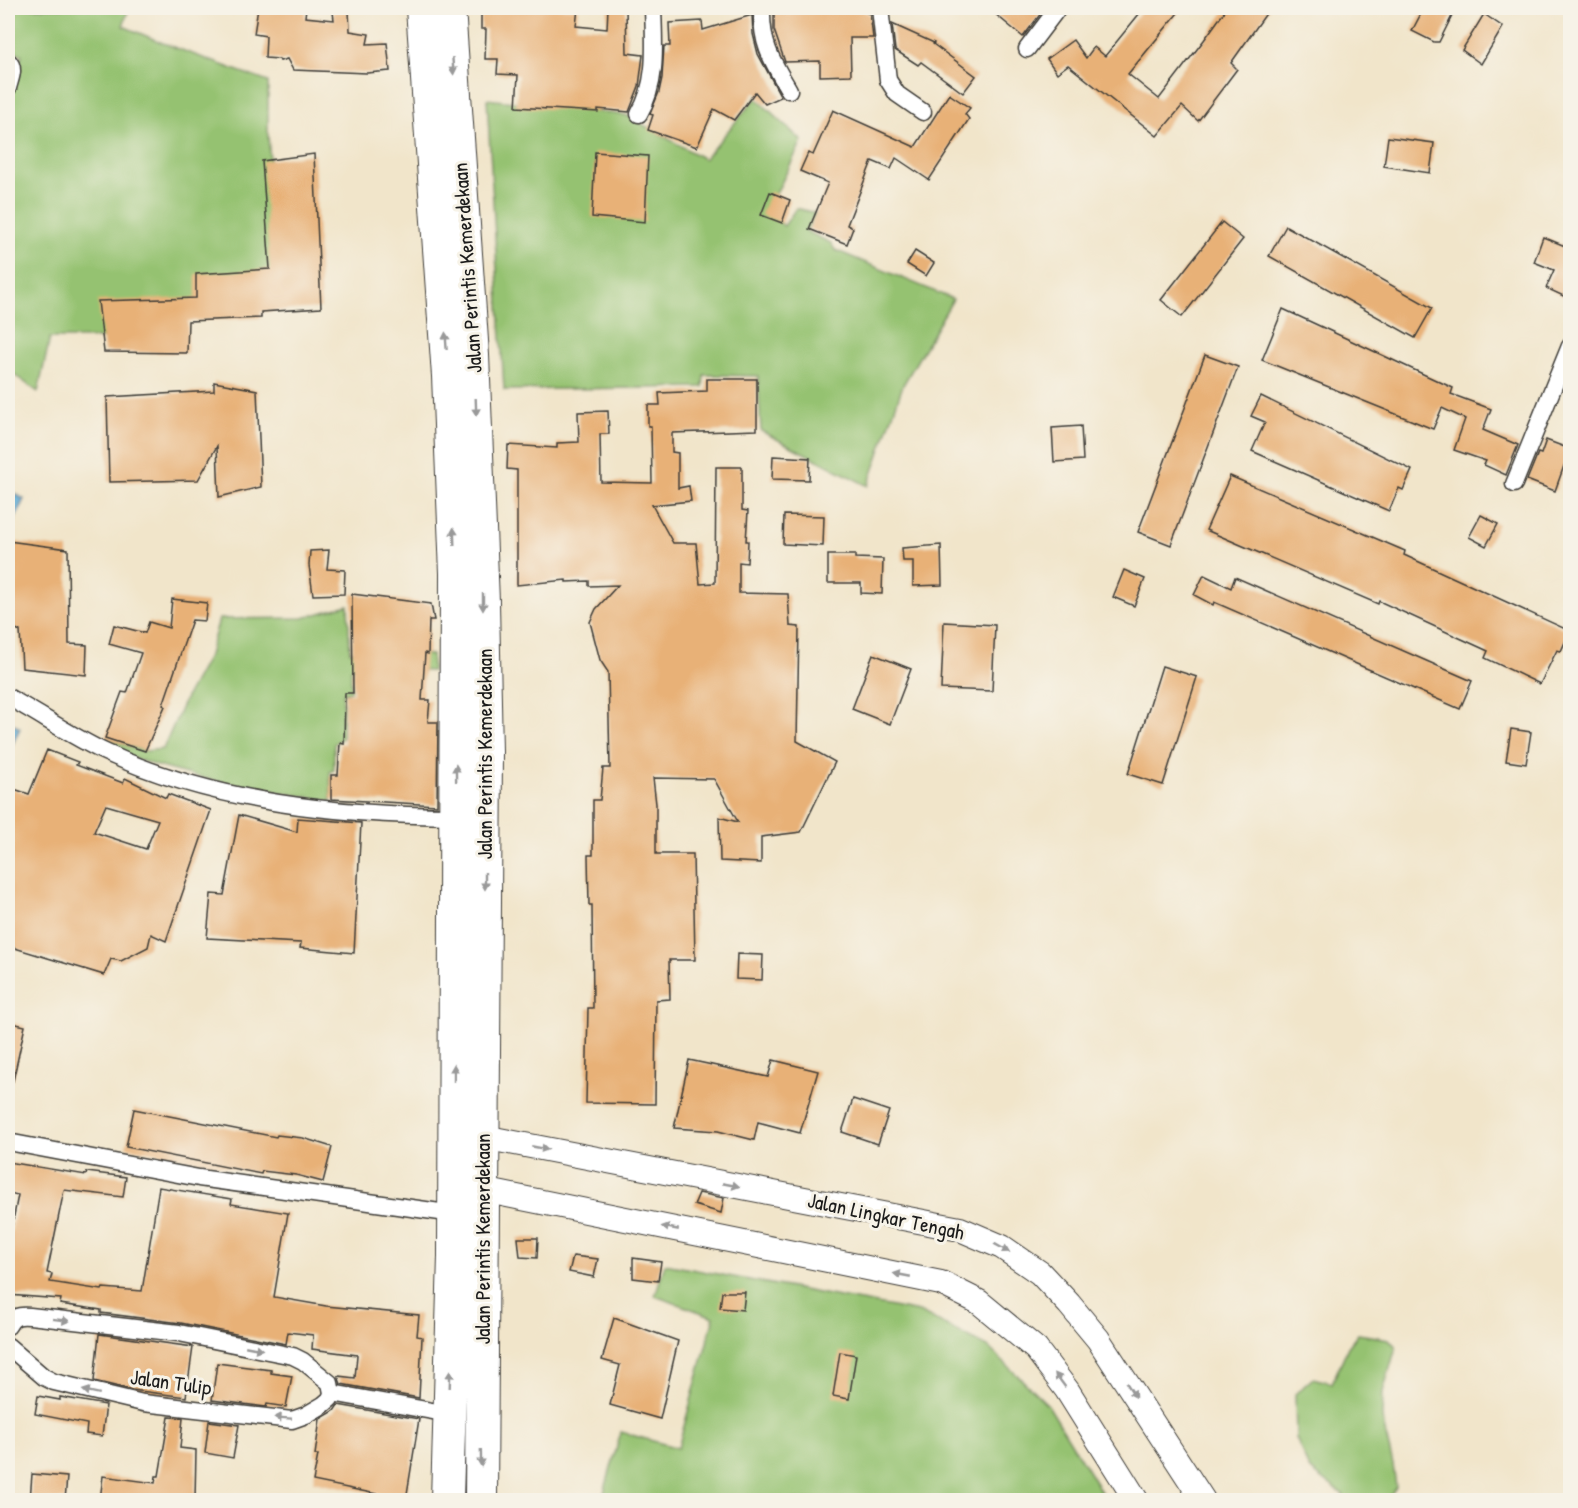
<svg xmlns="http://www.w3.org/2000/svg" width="1578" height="1508" font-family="'Patrick Hand',sans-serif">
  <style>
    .green { fill: #95c271; stroke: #586f46; stroke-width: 1.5 }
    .water { fill: #59a7d3; stroke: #3a6278; stroke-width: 1.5 }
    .building { fill: #e8b177; fill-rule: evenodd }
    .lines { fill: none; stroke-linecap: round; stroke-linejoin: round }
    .street-casing { stroke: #3c3a36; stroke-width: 19 }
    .secondary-casing { stroke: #3c3a36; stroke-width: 26 }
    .highway-casing { stroke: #3c3a36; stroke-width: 34 }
    .street { stroke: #fff; stroke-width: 16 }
    .secondary { stroke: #fff; stroke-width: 24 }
    .highway { stroke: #fff; stroke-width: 32 }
    .oneway { fill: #999 }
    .labels { text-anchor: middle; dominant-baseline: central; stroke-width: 6; stroke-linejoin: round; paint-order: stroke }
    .street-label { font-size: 21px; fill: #1c1c1c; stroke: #f7f3e8 }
  </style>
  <rect width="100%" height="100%" fill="#f7f3e8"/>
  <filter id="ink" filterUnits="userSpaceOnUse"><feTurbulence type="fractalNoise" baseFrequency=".0167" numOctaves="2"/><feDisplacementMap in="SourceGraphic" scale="12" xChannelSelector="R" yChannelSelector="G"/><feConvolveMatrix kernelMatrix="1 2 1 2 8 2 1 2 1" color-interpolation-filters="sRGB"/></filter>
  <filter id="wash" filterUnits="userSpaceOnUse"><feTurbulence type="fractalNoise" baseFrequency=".008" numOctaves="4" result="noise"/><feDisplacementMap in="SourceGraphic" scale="24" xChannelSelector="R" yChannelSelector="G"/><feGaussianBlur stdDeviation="1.35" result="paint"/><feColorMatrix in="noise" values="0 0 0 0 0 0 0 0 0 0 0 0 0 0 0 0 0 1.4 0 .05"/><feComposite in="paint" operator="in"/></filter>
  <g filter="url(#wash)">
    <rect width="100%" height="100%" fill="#f1e5ca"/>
    <g class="green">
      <polygon points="8,8 129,8 123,26 163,43 268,82 268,135 278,275 213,298 115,338 50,338 38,392 8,370 8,102 22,55 8,48"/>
      <polygon points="756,98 802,141 767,212 784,226 796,208 815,213 806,231 831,243 835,250 953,299 903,385 868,486 761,431 758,376 704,375 703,387 504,390 487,99 626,115 704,159"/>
      <path d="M348 605 350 652 432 655V671L351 668V691L343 693 342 738 334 744V770L330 772 331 801C254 787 172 778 102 745L105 738 145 751 163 749 187 695 209 655 219 619 303 618Z"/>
      <polygon points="665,1264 919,1312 988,1347 1048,1405 1106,1500 602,1500 621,1432 678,1448 714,1317 655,1296"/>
      <polygon points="1358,1334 1389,1339 1396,1347 1383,1392 1382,1418 1393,1465 1396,1487 1387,1500 1341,1500 1344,1495 1309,1469 1296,1438 1295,1394 1313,1378 1332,1383 1348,1347"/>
    </g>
    <g class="water">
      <polygon points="8,490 24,499 8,534"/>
      <polygon points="8,721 20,728 8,754"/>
    </g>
    <g id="blocks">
      <g class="building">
        <polygon points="258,8 306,8 305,17 334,20 333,12 349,11 350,31 369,34 367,44 387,43 390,71 367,73 293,70 287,59 280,61 279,59 265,58 266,36 254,34"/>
        <polygon points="481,8 578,8 576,26 607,29 608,8 626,8 627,53 643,55 639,86 629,112 598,109 598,112 516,107 518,75 497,74 498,59 485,59 486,29 481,29"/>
        <polygon points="774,8 856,8 870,14 873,38 850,38 851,75 820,76 820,61 785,62 774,30"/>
        <polygon points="988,8 1045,8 1023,37"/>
        <polygon points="1144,8 1182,8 1128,74 1159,99 1204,40 1227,8 1270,8 1231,63 1237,69 1198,121 1182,106 1157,136 1068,65 1057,73 1047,59 1073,40 1086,58 1094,47 1105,56"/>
        <polygon points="1424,8 1456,8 1439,42 1434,42 1412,31"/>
        <polygon points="1484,14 1503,27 1481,64 1462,50"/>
        <polygon points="752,15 753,34 758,54 781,97 765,104 755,92 734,120 714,109 697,147 648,130 653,115 650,114 659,92 662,78 664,46 670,46 669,23 702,21 703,30"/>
        <polygon points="892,24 934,43 933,44 976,76 963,93 921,62 918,65 895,50"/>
        <polygon points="949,94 970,108 965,114 969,119 929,180 896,158 891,169 872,161 847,225 853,228 847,244 809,229 828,183 800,171 808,153 813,155 833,110 915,147"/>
        <polygon points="1388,137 1434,143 1430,173 1384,166"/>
        <polygon points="595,152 648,156 645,222 592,217"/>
        <polygon points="314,154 321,308 261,312 261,318 188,321 187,353 104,352 98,301 196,298 196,274 270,269 262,161"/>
        <polygon points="770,192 790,200 782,223 761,215"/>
        <polygon points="1222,222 1243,239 1182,317 1161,300"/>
        <polygon points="1286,226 1432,308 1415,338 1269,256"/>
        <polygon points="1543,237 1570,248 1570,299 1546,288 1554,270 1534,262"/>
        <polygon points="915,251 934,263 926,276 907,264"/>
        <polygon points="1283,309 1453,388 1451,394 1491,409 1483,430 1518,445 1506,475 1484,465 1486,461 1454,450 1465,419 1442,408 1433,429 1262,360"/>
        <polygon points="1205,355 1238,367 1171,545 1138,532"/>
        <polygon points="707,379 757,379 757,430 672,433 672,452 678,453 678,488 689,486 691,501 652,505 673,543 696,543 700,584 715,583 716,467 742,467 742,510 748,511 746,541 748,541 747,563 739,562 739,593 788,594 790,626 799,627 797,741 835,762 801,832 761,837 761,863 720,861 719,817 738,822 714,779 653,778 656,804 656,854 693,854 695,960 669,960 670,999 656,1000 655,1104 586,1103 588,1008 593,1008 592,905 589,905 588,855 593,855 593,800 600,800 603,768 610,768 608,672 600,660 590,622 596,609 618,585 589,586 589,581 566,582 566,580 517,585 517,470 507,469 508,445 557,448 557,443 579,442 578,412 608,411 609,434 600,434 601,482 652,483 651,426 648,426 648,405 660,405 659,393 707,391"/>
        <polygon points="214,382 257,390 261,487 219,497 217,446 198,480 109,482 107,397 214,391"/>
        <polygon points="1261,396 1412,470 1403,490 1399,488 1389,511 1252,451 1265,422 1251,416"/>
        <polygon points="1081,426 1083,460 1054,462 1052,428"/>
        <polygon points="1546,440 1570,449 1555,491 1527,480 1538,453 1541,454"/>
        <polygon points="773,456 810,458 809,480 772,479"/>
        <polygon points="1230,476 1405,551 1404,555 1570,631 1561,651 1557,650 1540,684 1485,658 1488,651 1379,601 1378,604 1206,530"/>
        <polygon points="784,515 824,516 823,546 783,544"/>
        <polygon points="1481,515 1498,524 1486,546 1469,537"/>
        <polygon points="8,541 68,549 69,644 87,645 86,675 22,668 20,631 8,625"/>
        <polygon points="941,545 942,585 913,586 913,561 903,561 902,548"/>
        <polygon points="329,550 327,569 345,570 344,594 313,595 309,565 310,551"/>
        <polygon points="828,555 855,555 855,558 883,559 882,594 861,593 861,583 828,583"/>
        <polygon points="1124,570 1145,579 1134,606 1113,597"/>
        <polygon points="1204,575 1231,588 1235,577 1472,681 1460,709 1214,602 1213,605 1194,595"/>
        <polygon points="352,594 431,604 434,620 429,620 428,654 425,653 422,700 430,700 428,722 438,722 437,805 331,799 331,775 338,775 340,743 344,744 345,693 353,693"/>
        <polygon points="172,599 207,603 205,621 192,620 163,705 165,706 145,751 105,738 122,692 127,693 141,653 109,644 114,625 145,633 149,622 169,628"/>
        <polygon points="944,622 995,625 992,691 941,689"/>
        <polygon points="873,654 911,669 890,724 852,709"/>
        <polygon points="1162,666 1197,677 1163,785 1128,774"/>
        <polygon points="1511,729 1531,732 1526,764 1506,761"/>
        <path d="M47 750 78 762 76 765 123 783 125 778 166 798 168 794 211 810 166 941 151 934 148 947 121 961 111 959 104 975 8 946V787L29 794ZM106 805 158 820 146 849 94 832Z"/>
        <polygon points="239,815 297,832 298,818 361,823 354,953 300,948 301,943 207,938 211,894 224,895"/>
        <polygon points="737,954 763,955 762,980 736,979"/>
        <polygon points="8,1022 25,1026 13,1081 8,1080"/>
        <polygon points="689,1060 768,1077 773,1060 818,1071 800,1133 758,1122 754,1140 718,1131 674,1128"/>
        <polygon points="853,1099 889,1111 878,1144 842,1132"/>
        <polygon points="134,1109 276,1137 277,1135 303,1138 332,1147 323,1182 296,1175 262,1171 261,1174 126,1147"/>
        <polygon points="8,1162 86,1175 87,1172 126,1177 123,1197 64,1190 47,1273 52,1274 50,1282 102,1290 103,1288 142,1291 159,1187 232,1199 231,1204 288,1213 274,1297 326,1306 419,1315 417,1336 422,1337 419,1398 341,1384 338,1376 355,1378 357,1355 312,1349 313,1335 288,1332 286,1344 181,1323 101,1313 101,1310 60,1304 61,1299 8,1295 10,1267 8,1266 8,1247 18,1195 8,1193"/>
        <polygon points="699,1193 724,1198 721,1213 694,1205"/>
        <polygon points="518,1238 538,1238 537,1258 520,1257"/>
        <polygon points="573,1256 598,1259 594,1277 569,1272"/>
        <polygon points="633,1258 661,1262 658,1281 633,1278"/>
        <polygon points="722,1292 745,1292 743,1310 720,1308"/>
        <polygon points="614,1318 678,1341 660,1419 610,1405 620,1365 602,1360"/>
        <polygon points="99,1334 193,1347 186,1397 132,1390 94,1381"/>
        <polygon points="840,1352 856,1355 849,1399 833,1396"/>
        <polygon points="217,1363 271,1370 271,1373 292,1376 286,1407 267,1404 266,1407 212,1400"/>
        <polygon points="38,1396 60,1400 60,1397 106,1405 102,1436 86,1434 87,1424 35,1414"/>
        <polygon points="338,1405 419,1419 406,1500 313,1481 318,1455 315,1455 320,1419 334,1411"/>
        <polygon points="169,1417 183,1418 180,1448 196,1450 195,1500 100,1500 103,1476 155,1483 156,1476 159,1476"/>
        <polygon points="209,1421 239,1425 233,1458 205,1453"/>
        <polygon points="32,1474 67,1477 65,1500 30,1500"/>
      </g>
    </g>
  </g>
  <g filter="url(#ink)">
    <use href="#blocks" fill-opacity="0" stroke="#3c3a36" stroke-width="1.5"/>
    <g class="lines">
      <defs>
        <g id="street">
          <path d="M762 8C761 44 771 59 789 90"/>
          <polyline points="880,8 888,80 897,94 923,112"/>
          <polyline points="1027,49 1058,8"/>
          <path d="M8 61C16 68 10 79 8 88"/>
          <path d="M639 114C658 82 654 44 653 8"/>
          <polyline points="1514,484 1570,346"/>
          <path d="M8 697C41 715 73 737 107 753 216 803 338 815 456 816"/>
          <polyline points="8,1142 199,1178 454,1214"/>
          <path d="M8 1326C13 1316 19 1315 30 1316L179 1333 293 1356 303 1361 330 1383 332 1393 330 1399 323 1405 306 1415 292 1420 143 1403 54 1382 44 1377 8 1346"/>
          <polyline points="332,1393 449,1414"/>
        </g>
        <g id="secondary">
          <polyline points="468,1134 960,1229 1002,1247 1040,1273 1069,1304 1098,1339 1203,1500"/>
          <polyline points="468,1187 941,1283 979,1302 1036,1349 1067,1390 1136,1500"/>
        </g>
        <g id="highway">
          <polyline points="422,8 448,376 456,573 454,1256 447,1500"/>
          <polyline points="449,8 473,355 483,602 486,752 481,1500"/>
        </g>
      </defs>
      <use href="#street" class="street-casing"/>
      <use href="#secondary" class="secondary-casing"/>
      <use href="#highway" class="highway-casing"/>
      <use href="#street" class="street"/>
      <use href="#secondary" class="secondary"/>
      <use href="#highway" class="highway"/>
    </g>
    <defs><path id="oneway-solid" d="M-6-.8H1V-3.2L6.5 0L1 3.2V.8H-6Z" transform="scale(1.5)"/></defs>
    <g class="oneway">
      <use href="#oneway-solid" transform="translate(453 66) rotate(86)"/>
      <use href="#oneway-solid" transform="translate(446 341) rotate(-94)"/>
      <use href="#oneway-solid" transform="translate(476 407) rotate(88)"/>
      <use href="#oneway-solid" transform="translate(454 536) rotate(-92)"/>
      <use href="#oneway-solid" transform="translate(483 602) rotate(90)"/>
      <use href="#oneway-solid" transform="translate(456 773) rotate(-91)"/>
      <use href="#oneway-solid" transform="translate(485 881) rotate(90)"/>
      <use href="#oneway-solid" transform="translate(454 1073) rotate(-90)"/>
      <use href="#oneway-solid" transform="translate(540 1148) rotate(11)"/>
      <use href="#oneway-solid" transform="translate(731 1185) rotate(11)"/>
      <use href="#oneway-solid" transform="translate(670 1228) rotate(-169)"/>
      <use href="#oneway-solid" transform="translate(1002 1248) rotate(29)"/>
      <use href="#oneway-solid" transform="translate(902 1275) rotate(-169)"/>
      <use href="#oneway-solid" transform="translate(61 1320) rotate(7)"/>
      <use href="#oneway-solid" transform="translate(254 1348) rotate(11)"/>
      <use href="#oneway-solid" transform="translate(450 1379) rotate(-88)"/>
      <use href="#oneway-solid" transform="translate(1060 1380) rotate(-127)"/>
      <use href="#oneway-solid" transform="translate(1131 1390) rotate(57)"/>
      <use href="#oneway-solid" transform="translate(91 1392) rotate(-168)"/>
      <use href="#oneway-solid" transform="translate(283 1418) rotate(-176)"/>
      <use href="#oneway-solid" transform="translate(481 1458) rotate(89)"/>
    </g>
  </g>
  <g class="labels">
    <g class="street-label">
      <text transform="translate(467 268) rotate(-94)">Jalan Perintis Kemerdekaan</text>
      <text transform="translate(484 754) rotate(-90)">Jalan Perintis Kemerdekaan</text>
      <text transform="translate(886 1216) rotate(12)">Jalan Lingkar Tengah</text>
      <text transform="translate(482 1239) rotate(-90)">Jalan Perintis Kemerdekaan</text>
      <text transform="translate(171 1382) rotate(8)">Jalan Tulip</text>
    </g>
  </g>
  <rect width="1578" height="1508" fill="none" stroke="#f7f3e8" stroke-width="30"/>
</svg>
